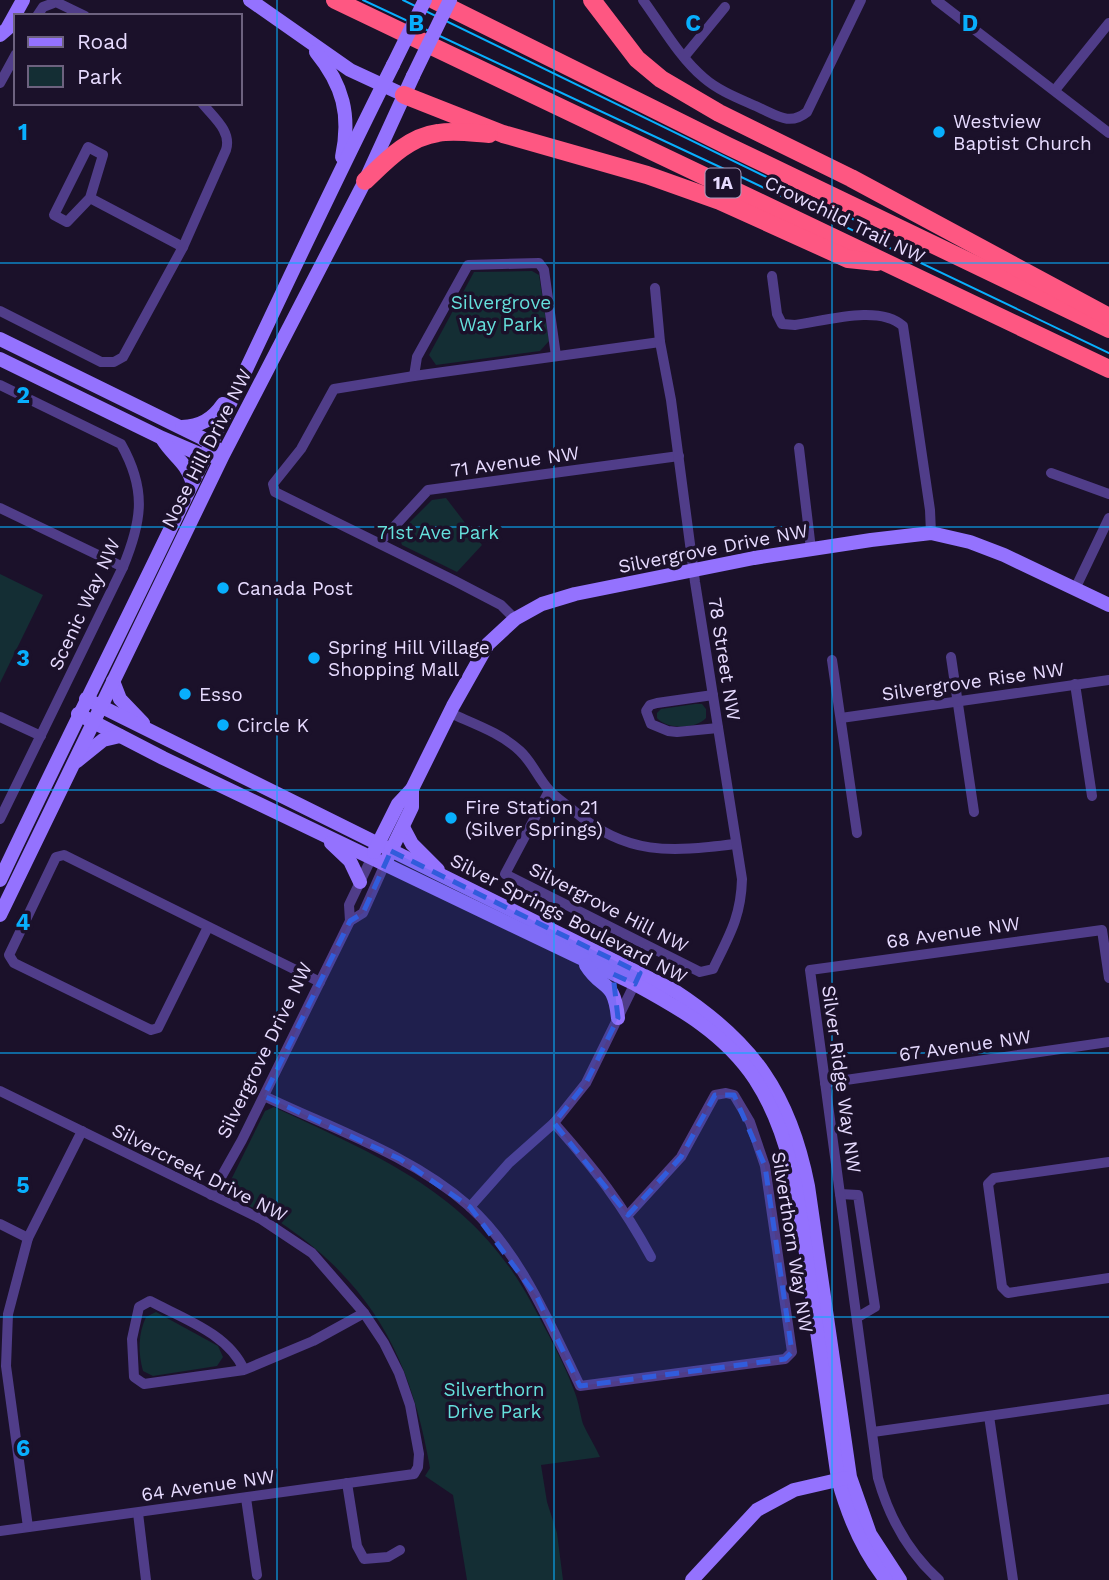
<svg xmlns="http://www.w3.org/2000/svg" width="1109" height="1580" viewBox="0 0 1109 1580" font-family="'Work Sans',sans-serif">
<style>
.green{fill:#142e34}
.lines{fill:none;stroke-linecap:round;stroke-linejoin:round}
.street{stroke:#503d89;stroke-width:10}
.secondary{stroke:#9472fe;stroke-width:14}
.highway{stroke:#fe5782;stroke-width:18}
.tram{stroke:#08affd;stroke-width:2}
.secondary-bridge{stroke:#9472fe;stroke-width:14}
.marked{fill:#315cdc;fill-opacity:0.2;stroke:#315cdc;stroke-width:5;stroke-dasharray:14 9;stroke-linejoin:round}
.grid{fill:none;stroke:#08affd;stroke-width:2;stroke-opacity:0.55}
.poi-dot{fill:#08affd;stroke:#1b112a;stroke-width:2.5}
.labels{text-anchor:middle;stroke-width:7;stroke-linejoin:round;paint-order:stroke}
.shield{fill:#1b112a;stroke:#aa9ebf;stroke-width:2}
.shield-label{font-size:18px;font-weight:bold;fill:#e7dbff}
.poi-label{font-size:19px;fill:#e7dbff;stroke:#1b112a;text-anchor:start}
.street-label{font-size:19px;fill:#e7dbff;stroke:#1b112a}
.park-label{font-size:19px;fill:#65e0dc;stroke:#1b112a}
.grid-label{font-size:23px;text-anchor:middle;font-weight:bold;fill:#08affd;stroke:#1b112a;stroke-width:7;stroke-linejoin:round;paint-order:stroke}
</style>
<rect width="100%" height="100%" fill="#1b112a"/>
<g class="green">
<polygon points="532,271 539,275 549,341 540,351 436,365 429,355 474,272"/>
<polygon points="446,498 482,545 457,572 402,545 399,536 401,531 432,500"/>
<polygon points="0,574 43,595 0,683"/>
<path d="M695 704H702L706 709V718C696 729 667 730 657 718V713L661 709Z"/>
<path d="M274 1107C380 1157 472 1193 531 1302 545 1328 566 1366 575 1393 579 1403 580 1414 583 1424 588 1435 595 1446 600 1457L541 1465 547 1502 557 1533 563 1580H467L453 1495 425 1476 430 1468C412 1364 376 1289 287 1227 270 1215 249 1206 230 1197L228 1186 265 1111Z"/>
<path d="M156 1312 218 1346 223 1357 217 1366 153 1376 143 1371C138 1353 138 1334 146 1317Z"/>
</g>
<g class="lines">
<g class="street">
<path d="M643 0C662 26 679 57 704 78 720 92 743 100 762 109 779 117 791 125 807 112L861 0"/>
<polyline points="936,0 1109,133"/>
<polyline points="37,16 43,7 56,2 85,16"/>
<polyline points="684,57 725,7"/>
<polyline points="0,83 16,54"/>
<polyline points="1055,90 1109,23"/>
<polyline points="90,198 103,155 88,147 54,215 67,222 90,198 183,247"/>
<path d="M772 276 777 314 782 324 795 325C825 321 879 304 903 326L930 510 931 533"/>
<path d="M0 311 101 362H114L123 357 183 247 226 150C232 131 213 117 202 103"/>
<polyline points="414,376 417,357 468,265 539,263 544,270 556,356"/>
<path d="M0 385 121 444C147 490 142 521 123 567L0 819"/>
<polyline points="799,448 811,549"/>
<polyline points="1051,473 1109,494"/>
<polyline points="0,508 123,567"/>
<polyline points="379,543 428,490 679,456"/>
<polyline points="1075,589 1109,518"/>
<polyline points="515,619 501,605 455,581 275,492 273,484 301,449 334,389 414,376 660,342"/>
<polyline points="951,657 974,812"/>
<polyline points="832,660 857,833"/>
<polyline points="1075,684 1092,796"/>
<polyline points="713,695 657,703 650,705 646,711 651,724 668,731 677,732 718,728"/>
<path d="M450 713C474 724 501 733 520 751 532 762 538 778 549 790 556 798 566 804 574 811 627 856 670 852 735 844"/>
<polyline points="0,717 41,736"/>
<polyline points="841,718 1109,680"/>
<path d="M549 791 505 874 700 972 713 969C729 936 741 917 742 879L695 582 671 400 660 342 655 288"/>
<polyline points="350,921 363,913 385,864"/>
<polyline points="208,927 158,1028 151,1030 14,963 9,955 56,857 64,855 320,982"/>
<polyline points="825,1083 1109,1042"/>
<polyline points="0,1091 261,1219 312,1253 364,1313 384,1343 399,1373 410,1405 419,1454 418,1467 414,1474 0,1531"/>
<path d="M264 1096C333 1129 411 1155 469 1206 520 1252 551 1326 580 1386L785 1359 792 1352 765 1166 750 1122 734 1095 726 1093 715 1095 681 1157 628 1215"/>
<path d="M554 1123C594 1168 623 1205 651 1257"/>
<polyline points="1109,1162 994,1178 988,1184 1002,1287 1008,1293 1109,1278"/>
<polyline points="840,1194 858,1195 875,1307 858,1317"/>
<polyline points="211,1195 242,1140 350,921 349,905 372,857"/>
<polyline points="470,1207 509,1163 554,1123 586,1083 637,979"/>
<polyline points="0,1224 28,1238"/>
<path d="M244 1370 144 1384 134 1377 132 1339 139 1307 150 1301C182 1318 229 1334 244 1370L313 1341 364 1313"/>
<polyline points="989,1416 1013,1580"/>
<polyline points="873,1432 1109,1399"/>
<polyline points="347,1483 357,1546 364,1559 388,1557 400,1550"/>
<polyline points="246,1498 257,1575"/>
<polyline points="138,1513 146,1580"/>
<polyline points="28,1527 6,1366 8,1314 28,1238 82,1131"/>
<path d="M939 1580C909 1553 889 1517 878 1478L810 970 1102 930 1109 978"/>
</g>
<g class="secondary">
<polyline points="250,0 350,70 404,95"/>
<polyline points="0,35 7,29 23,0"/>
<path d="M316 52C343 85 351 115 342 157"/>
<polyline points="0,339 202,438 217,449"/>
<polyline points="0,359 162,438 204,456 211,456"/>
<path d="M182 427C200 426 212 420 223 404"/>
<path d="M163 440C172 455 187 463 192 481"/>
<polyline points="113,681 120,699 143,723"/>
<path d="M86 699 675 991C753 1042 790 1094 808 1186L850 1477 870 1534 900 1580"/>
<path d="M78 714 163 758 635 984C681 1009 725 1034 755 1079 796 1142 800 1217 811 1289 820 1352 829 1416 838 1479 848 1516 862 1550 886 1580"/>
<polyline points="77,761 103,740 120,736"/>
<polyline points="403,827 412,844 438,870"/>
<polyline points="331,843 350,861 360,882"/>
<polyline points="374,852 398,804 412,789 453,706 488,644 515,619 542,604 575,594 754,558 871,540 931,533 970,542 1004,555 1109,605"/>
<polyline points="387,859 412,807 412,789"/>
<path d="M0 880C69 733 143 589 212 442 271 316 330 190 393 65"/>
<polyline points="0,915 223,455 365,181 413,76"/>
<path d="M586 965C602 991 614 978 618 1018"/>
<polyline points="692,1580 757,1510 794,1490 846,1478"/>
</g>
<g class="highway">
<polyline points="335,0 1109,369"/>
<polyline points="434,0 728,146 1109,329"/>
<polyline points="592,0 637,59 661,79 719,113 851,178 1109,317"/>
<polyline points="404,95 503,134 647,175 720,201 848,259 877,262"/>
<path d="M365 181C386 161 408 137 438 133 454 130 473 133 489 134"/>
</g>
<g class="tram">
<polyline points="363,0 737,175 1109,353"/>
<polyline points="403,0 863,224"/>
</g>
<g class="secondary-bridge">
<polyline points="393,65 425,0"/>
<polyline points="413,76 450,0"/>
</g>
</g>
<path class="marked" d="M391 851 640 973 635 984 613 974 618 1018 586 1083 554 1123 628 1215 681 1157 715 1095H734L765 1166 792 1352 785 1359 580 1386 537 1297 470 1207 400 1159 264 1096 350 921 363 913Z"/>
<path class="grid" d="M277 0V1580M554 0V1580M832 0V1580M0 263H1109M0 527H1109M0 790H1109M0 1053H1109M0 1317H1109"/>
<g class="poi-dot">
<circle cx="939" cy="132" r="7"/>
<circle cx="223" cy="588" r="7"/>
<circle cx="314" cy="658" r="7"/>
<circle cx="185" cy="694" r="7"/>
<circle cx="223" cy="725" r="7"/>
<circle cx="451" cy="818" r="7"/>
</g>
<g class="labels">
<rect class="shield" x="705.5" y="168.5" width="35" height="29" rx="5"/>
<g class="shield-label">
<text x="723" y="189">1A</text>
</g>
<g class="poi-label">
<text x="953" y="128">Westview<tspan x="953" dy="22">Baptist Church</tspan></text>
<text x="237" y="595">Canada Post</text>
<text x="328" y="654">Spring Hill Village<tspan x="328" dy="22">Shopping Mall</tspan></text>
<text x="199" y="701">Esso</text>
<text x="237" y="732">Circle K</text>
<text x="465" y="814">Fire Station 21<tspan x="465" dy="22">(Silver Springs)</tspan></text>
</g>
<g class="street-label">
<text transform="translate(845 219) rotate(26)" y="7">Crowchild Trail NW</text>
<text transform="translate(206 448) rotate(-63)" y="7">Nose Hill Drive NW</text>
<text transform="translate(515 461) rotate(-8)" y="7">71 Avenue NW</text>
<text transform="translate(713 548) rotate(-11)" y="7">Silvergrove Drive NW</text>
<text transform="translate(84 604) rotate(-65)" y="7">Scenic Way NW</text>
<text transform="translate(725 659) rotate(81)" y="7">78 Street NW</text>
<text transform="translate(973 681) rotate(-8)" y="7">Silvergrove Rise NW</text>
<text transform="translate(609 907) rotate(27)" y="7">Silvergrove Hill NW</text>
<text transform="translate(569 918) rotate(27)" y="7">Silver Springs Boulevard NW</text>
<text transform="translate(953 932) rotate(-8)" y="7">68 Avenue NW</text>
<text transform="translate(965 1045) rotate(-8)" y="7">67 Avenue NW</text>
<text transform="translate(264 1050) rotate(-64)" y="7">Silvergrove Drive NW</text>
<text transform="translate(842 1079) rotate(82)" y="7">Silver Ridge Way NW</text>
<text transform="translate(200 1172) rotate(27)" y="7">Silvercreek Drive NW</text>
<text transform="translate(793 1242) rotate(81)" y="7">Silverthorn Way NW</text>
<text transform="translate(208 1485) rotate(-8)" y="7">64 Avenue NW</text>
</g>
<g class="park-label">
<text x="501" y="309">Silvergrove<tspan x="501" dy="22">Way Park</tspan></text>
<text x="438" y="539">71st Ave Park</text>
<text x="494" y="1396">Silverthorn<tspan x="494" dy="22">Drive Park</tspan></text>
</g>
</g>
<g class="grid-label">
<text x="416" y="31">B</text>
<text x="693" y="31">C</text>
<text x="970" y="31">D</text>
<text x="23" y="140">1</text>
<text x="23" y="403">2</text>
<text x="23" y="666">3</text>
<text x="23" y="930">4</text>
<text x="23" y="1193">5</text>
<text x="23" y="1456">6</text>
</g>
<rect x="14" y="14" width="228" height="91" fill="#1b112a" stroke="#6d627f" stroke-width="2"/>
<rect x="28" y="37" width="35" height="10" fill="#9472fe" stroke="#6d627f" stroke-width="2"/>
<text x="77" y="49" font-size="21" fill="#e7dbff">Road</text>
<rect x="28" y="66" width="35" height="21" fill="#142e34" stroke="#6d627f" stroke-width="2"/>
<text x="77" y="84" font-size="21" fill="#e7dbff">Park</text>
</svg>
